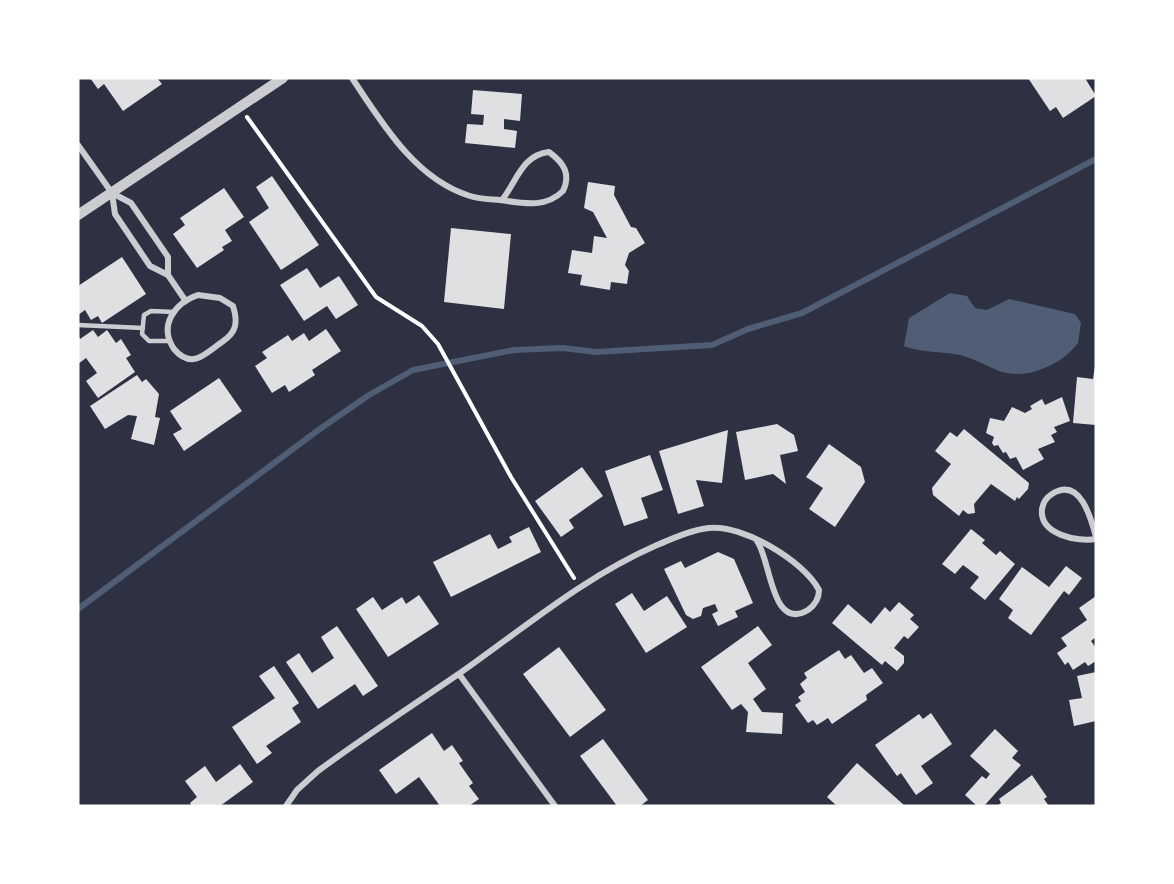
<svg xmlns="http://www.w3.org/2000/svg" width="1174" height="884" viewBox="0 0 1174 884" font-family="Poppins,sans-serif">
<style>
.water{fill:#4f5d75}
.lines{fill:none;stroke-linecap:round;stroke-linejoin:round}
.stream{stroke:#4f5d75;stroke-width:6}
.building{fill:#e0e0e3}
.path{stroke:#fff;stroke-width:4}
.service{stroke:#caccd0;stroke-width:4.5}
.minor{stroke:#caccd0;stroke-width:6}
.tertiary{stroke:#caccd0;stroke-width:10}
</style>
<rect width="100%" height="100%" fill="#2d3142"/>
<path class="water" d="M950 293 967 296 975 308 987 310 1009 299 1075 314 1081 323 1078 343C1062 365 1025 381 999 371 985 365 974 359 960 355 941 351 921 353 904 346L909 318Z"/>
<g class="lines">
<polyline class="stream" points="78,609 317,431 369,395 413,370 514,350 563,348 596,352 712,345 748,329 802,313 1096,159"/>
</g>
<g class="building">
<polygon points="90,78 157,78 162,84 123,111 104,84 98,89"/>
<polygon points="1028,78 1085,78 1096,96 1063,118 1056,107 1050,111"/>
<polygon points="473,90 522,94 520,121 504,119 504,129 517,131 515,148 465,143 467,124 483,125 484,115 471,114"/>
<polygon points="272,176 319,245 281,270 249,222 269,208 256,187"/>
<polygon points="588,182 615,186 614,195 631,227 636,228 645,243 629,253 625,265 629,271 627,284 611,282 610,290 580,285 582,275 568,273 572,250 592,253 594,236 607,238 593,212 584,208"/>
<polygon points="224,188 244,217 225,230 232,241 222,247 224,250 197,268 173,234 185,225 180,218"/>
<polygon points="451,228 511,234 504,309 444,302"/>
<polygon points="122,257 146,294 102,323 98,316 91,320 85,310 78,315 78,286"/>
<polygon points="307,268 320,288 339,276 358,305 336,319 327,306 304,321 280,285"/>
<polygon points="326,329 341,351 312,370 315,375 289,392 285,385 272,393 255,366 267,358 262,352 288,335 292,341 304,333 309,341"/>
<polygon points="93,330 98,337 107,330 116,343 121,339 131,355 126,358 135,372 98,398 86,381 97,373 86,358 78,364 78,335 80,339"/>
<polygon points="1095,366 1096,425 1073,423 1077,377 1093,379"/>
<polygon points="137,375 142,382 146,379 159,394 155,417 160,418 154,445 131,439 137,416 128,415 105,429 90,406"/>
<polygon points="219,378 242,411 184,451 173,434 182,429 170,411"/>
<polygon points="1062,397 1070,421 1054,427 1057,432 1051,435 1055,442 1038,449 1044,459 1023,470 1016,457 1010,459 1006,452 1003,453 998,445 994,446 992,443 994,437 986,433 990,418 1004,421 1012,407 1025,413 1032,409 1030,406 1042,399 1045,405"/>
<polygon points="777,424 794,435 798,451 780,455 786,484 773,474 745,480 736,432"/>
<polygon points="964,429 1029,483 1028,489 1019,499 1017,497 1015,501 991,484 974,504 975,513 968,514 963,510 959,516 933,495 932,488 951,464 935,451 950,432 957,437"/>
<polygon points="728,430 722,483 696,480 704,506 678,514 659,451"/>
<polygon points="829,444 861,467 865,482 835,527 809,509 823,488 806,477"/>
<polygon points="650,455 663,490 641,498 648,518 624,526 605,471"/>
<polygon points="582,467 603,496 569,520 574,528 561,537 535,501"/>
<polygon points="529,527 541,552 451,597 433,562 490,534 498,549 512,542 509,537"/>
<polygon points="971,529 985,540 982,543 996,555 1000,551 1015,564 985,600 970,588 979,577 963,565 955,574 942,564"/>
<polygon points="718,552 734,559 753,603 735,611 738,617 718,626 712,614 718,611 715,604 703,608 701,616 693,619 686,615 664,569 681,561 685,568"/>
<polygon points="1066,566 1082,578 1069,595 1064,591 1031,635 1008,618 1013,610 999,599 1022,567 1049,587"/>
<polygon points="632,593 644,611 667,596 687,627 646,653 615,604"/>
<polygon points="419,595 439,624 388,657 356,609 373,597 382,610 402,597 406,604"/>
<polygon points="1096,596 1096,637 1091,641 1096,648 1096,661 1088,666 1085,662 1073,670 1068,662 1065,665 1057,653 1067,646 1061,638 1087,620 1079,608"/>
<polygon points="899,602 914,615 910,619 919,627 908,639 904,636 894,648 904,656 904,663 897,671 885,661 882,665 832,623 848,604 871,624 885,607 890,612"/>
<polygon points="337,626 378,686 363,696 355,684 318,709 286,662 299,653 312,673 334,658 321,637"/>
<polygon points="758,626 772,645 748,663 766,689 753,699 762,712 783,713 782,734 746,732 748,712 741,704 732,710 701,667"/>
<polygon points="559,647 606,710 570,737 523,674"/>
<polygon points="839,650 845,659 851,655 864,673 872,668 883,683 866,695 867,700 832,724 828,718 817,725 813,720 808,723 795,705 801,701 798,697 805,692 800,684 807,678 804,673"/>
<polygon points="274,666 299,703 292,708 301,722 266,746 272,753 257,764 232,727 275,698 259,676"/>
<polygon points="1096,672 1096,721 1074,726 1069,700 1082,698 1077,676"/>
<polygon points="931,713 952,744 921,766 933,783 916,795 901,773 897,776 875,745 919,714 923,719"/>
<polygon points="995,729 1018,751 1012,758 1021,765 984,806 977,806 965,795 982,776 986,779 990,774 970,756"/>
<polygon points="432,733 444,751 452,745 463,761 459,763 473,783 469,786 479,799 469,806 440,806 419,777 396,794 379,770"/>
<polygon points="603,739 648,800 640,806 617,806 580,756"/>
<polygon points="857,763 905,806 837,806 827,797"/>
<polygon points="240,764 253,782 220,806 192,806 190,803 197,797 185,781 205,766 216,782"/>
<polygon points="1032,775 1047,797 1044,799 1049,806 997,806 1001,803 999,799"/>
</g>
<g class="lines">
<polyline class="path" points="247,117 376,297 422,326 438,344 511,477 574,578"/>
<g class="service">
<polyline points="78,325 143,328"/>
<polyline points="169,341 149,341 142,334 144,315 151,311 174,312"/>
</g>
<g class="minor">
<path d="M352 78C382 123 415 179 470 196 482 200 495 199 507 201 527 204 547 207 563 191 571 174 564 163 549 152 522 155 517 181 502 200"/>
<polyline points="78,145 112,193 115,214 150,266 168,275 185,300"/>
<polyline points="112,193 131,203 168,257 168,275"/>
<path d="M198 295 220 298 233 306C238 322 237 332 222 342 214 347 203 358 194 359 186 360 179 355 174 349 158 325 175 303 198 295Z"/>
<path d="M1096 537C1091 518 1080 476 1052 494 1047 497 1043 503 1042 509 1039 535 1078 542 1096 539"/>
<polyline points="459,674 555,806"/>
<path d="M286 806 297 790 318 771C364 737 412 706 460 673 524 628 584 577 657 545 674 538 691 530 709 528 742 524 804 561 819 590 819 599 815 605 808 610 771 632 771 560 757 541"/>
</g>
<polyline class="tertiary" points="78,215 283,78"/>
</g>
<rect width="1174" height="884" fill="none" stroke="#ffffff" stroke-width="159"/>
</svg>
